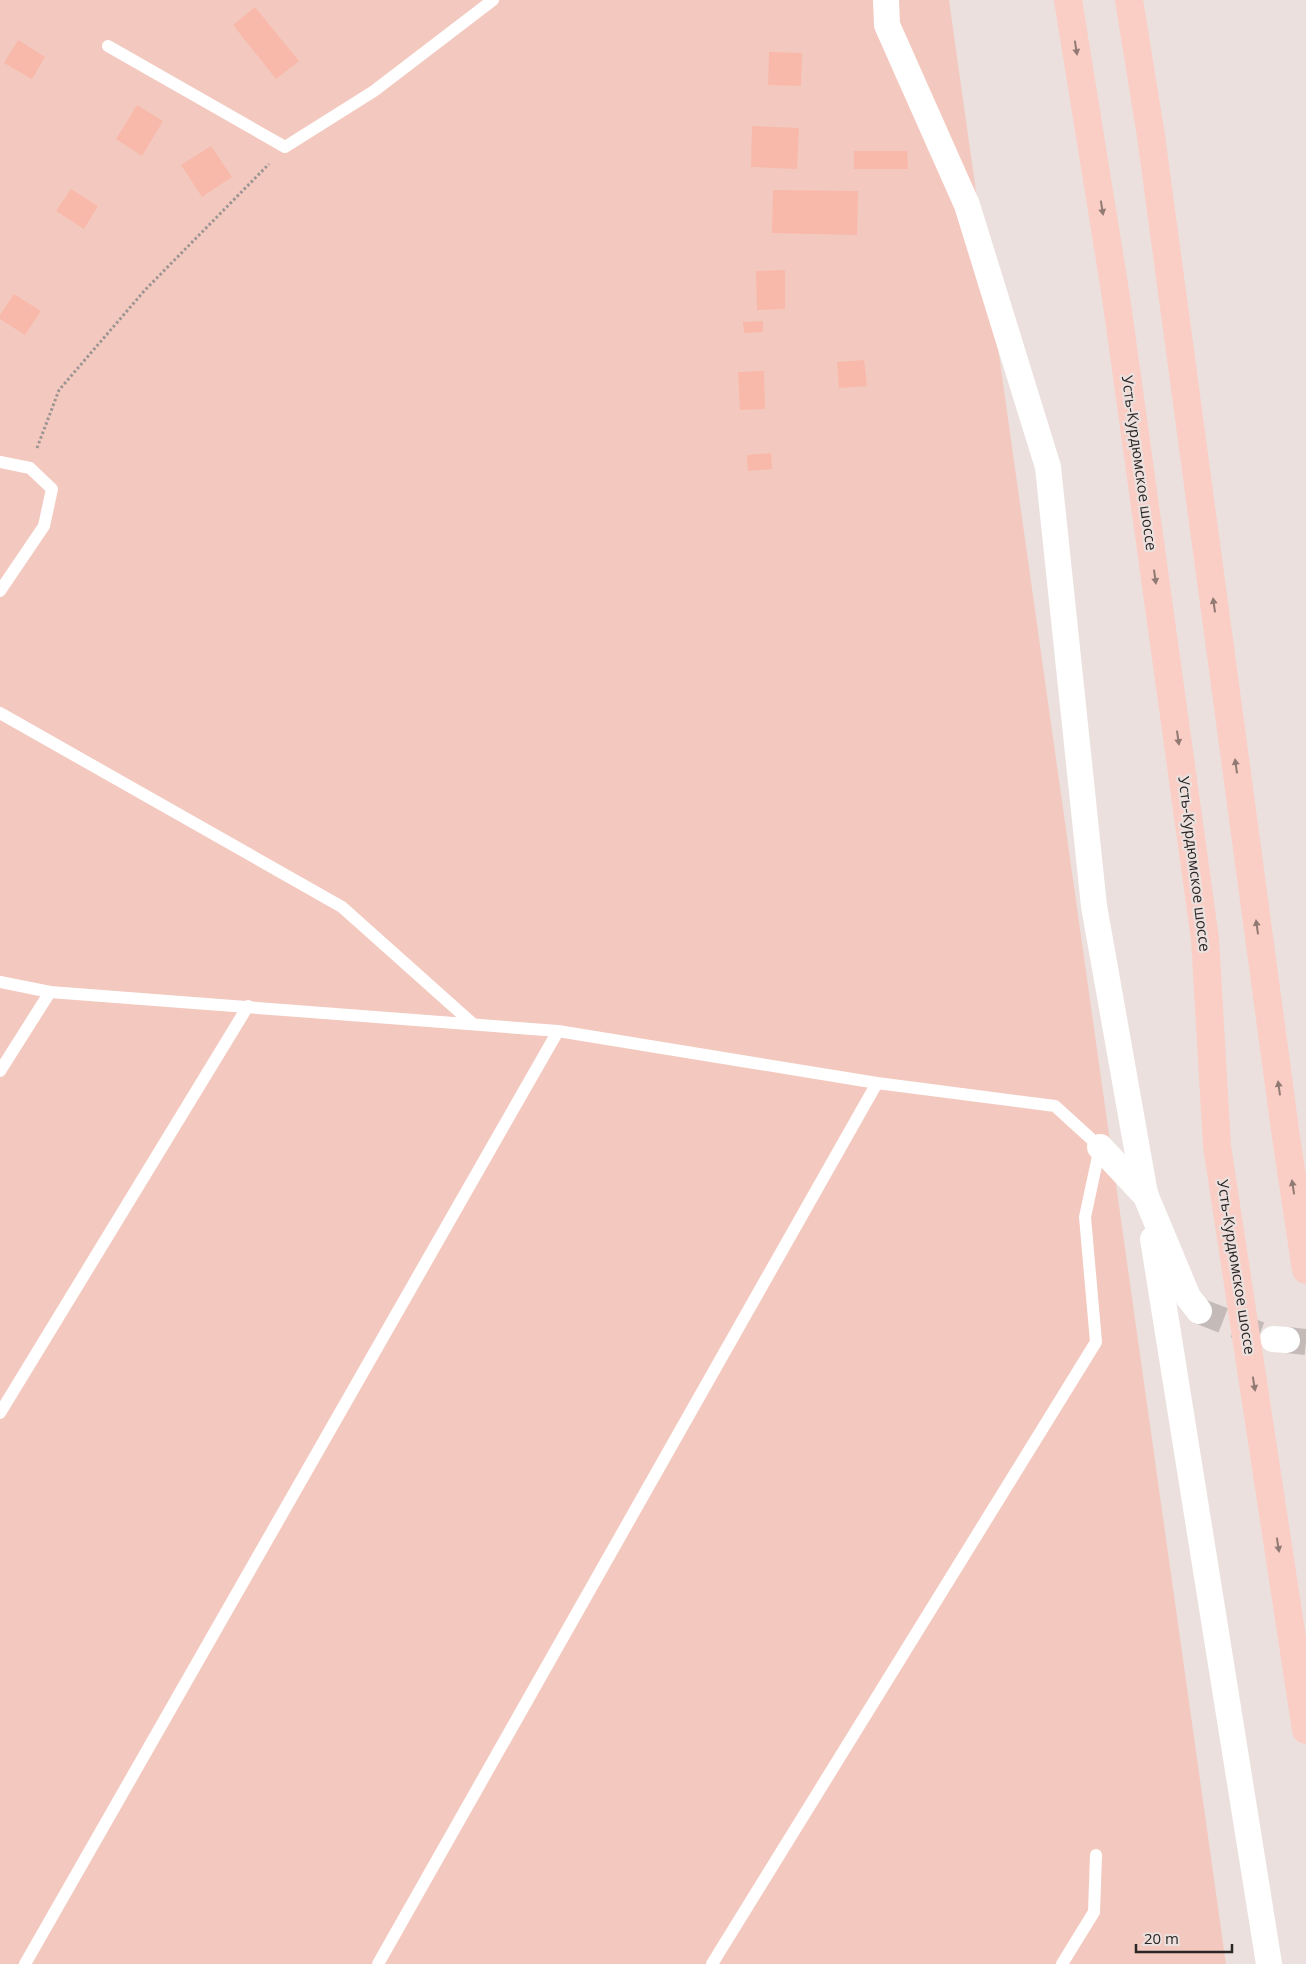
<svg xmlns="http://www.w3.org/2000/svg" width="1306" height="1964" viewBox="0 0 1306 1964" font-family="'Open Sans',sans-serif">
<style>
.green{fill:#f3c9bf}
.building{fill:#f8b9aa}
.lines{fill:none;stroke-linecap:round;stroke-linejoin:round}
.minor-tunnel{stroke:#c4bbb9;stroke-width:26;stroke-dasharray:26 13;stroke-linecap:butt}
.path{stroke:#9c9492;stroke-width:3;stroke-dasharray:2.5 2.5;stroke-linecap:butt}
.service{stroke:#fff;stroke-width:12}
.minor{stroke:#fff;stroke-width:26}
.primary{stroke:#facec4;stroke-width:28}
.oneway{fill:#927a74}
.labels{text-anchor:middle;stroke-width:4.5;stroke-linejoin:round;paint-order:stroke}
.street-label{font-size:15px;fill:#292625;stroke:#ebe0de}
</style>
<rect width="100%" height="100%" fill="#ebe0de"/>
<polygon class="green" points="0,0 949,0 1226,1964 0,1964"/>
<g class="building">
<polygon points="255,7 299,61 276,79 233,25"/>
<polygon points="18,40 45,57 32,79 4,63"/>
<polygon points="769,52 802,53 801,86 768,85"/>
<polygon points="137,105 163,121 142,156 116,139"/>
<polygon points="752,126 799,128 797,169 751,167"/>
<polygon points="211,146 232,177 202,197 181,165"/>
<polygon points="854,151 907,151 908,169 854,169"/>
<polygon points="71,189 98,206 84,229 56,211"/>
<polygon points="773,190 858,191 857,235 772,233"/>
<polygon points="785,270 785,309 757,310 756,271"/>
<polygon points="14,294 41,311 25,335 0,319 0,315"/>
<polygon points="763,321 763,332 744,333 743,322"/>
<polygon points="864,360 867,386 839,388 837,362"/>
<polygon points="764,371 765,409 740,410 738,372"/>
<polygon points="771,453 772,469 748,471 747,455"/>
</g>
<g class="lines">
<g class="minor-tunnel">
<polyline points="1199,1311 1263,1336"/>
<polyline points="1287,1340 1306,1342"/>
</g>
<polyline class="path" points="37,448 59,390 145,290 269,164"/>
<g class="service">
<polyline points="108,46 285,147 374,91 493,0"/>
<polyline points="0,462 30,468 52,489 44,526 0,591"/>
<polyline points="0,713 342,907 473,1024"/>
<polyline points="0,982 50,992 558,1031 877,1083 1055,1106 1100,1147 1085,1217 1096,1342 712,1964"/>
<polyline points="0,1071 50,992"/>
<polyline points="0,1413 248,1006"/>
<polyline points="25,1964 558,1031"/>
<polyline points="378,1964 877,1083"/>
<polyline points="1062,1964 1094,1912 1096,1855"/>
</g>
<g class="minor">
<polyline points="886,0 887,25 967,205 1048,467 1094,906 1145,1194 1188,1297 1199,1311"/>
<polyline points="1100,1147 1146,1196"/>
<polyline points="1153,1239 1269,1964"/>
<polyline points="1273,1339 1287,1340"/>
</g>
<g class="primary">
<polyline points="1068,0 1116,297 1205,939 1217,1146 1306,1730"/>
<polyline points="1129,0 1151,136 1286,1137 1306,1270"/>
</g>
</g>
<defs><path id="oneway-solid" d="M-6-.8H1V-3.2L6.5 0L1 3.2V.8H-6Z" transform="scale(1.25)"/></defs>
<g class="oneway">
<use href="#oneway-solid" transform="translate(1076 48) rotate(81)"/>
<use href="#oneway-solid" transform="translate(1102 208) rotate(81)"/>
<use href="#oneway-solid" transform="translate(1155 577) rotate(82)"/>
<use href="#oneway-solid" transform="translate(1214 605) rotate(-98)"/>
<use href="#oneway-solid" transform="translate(1178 738) rotate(82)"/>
<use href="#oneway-solid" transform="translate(1236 766) rotate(-98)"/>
<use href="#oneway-solid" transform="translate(1257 927) rotate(-98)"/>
<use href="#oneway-solid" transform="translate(1279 1088) rotate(-98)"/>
<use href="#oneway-solid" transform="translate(1293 1187) rotate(-99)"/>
<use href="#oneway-solid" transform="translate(1254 1384) rotate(81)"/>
<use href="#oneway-solid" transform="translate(1278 1545) rotate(81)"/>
</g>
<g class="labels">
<g class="street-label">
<text transform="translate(1139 463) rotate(82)" y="5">Усть-Курдюмское шоссе</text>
<text transform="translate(1194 864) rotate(83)" y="5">Усть-Курдюмское шоссе</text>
<text transform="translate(1236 1267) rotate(81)" y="5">Усть-Курдюмское шоссе</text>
</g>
</g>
<path d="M1136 1944v8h96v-8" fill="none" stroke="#292625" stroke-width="2.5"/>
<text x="1144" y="1944" font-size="15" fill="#292625" stroke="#ebe0de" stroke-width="4" paint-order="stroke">20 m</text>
</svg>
